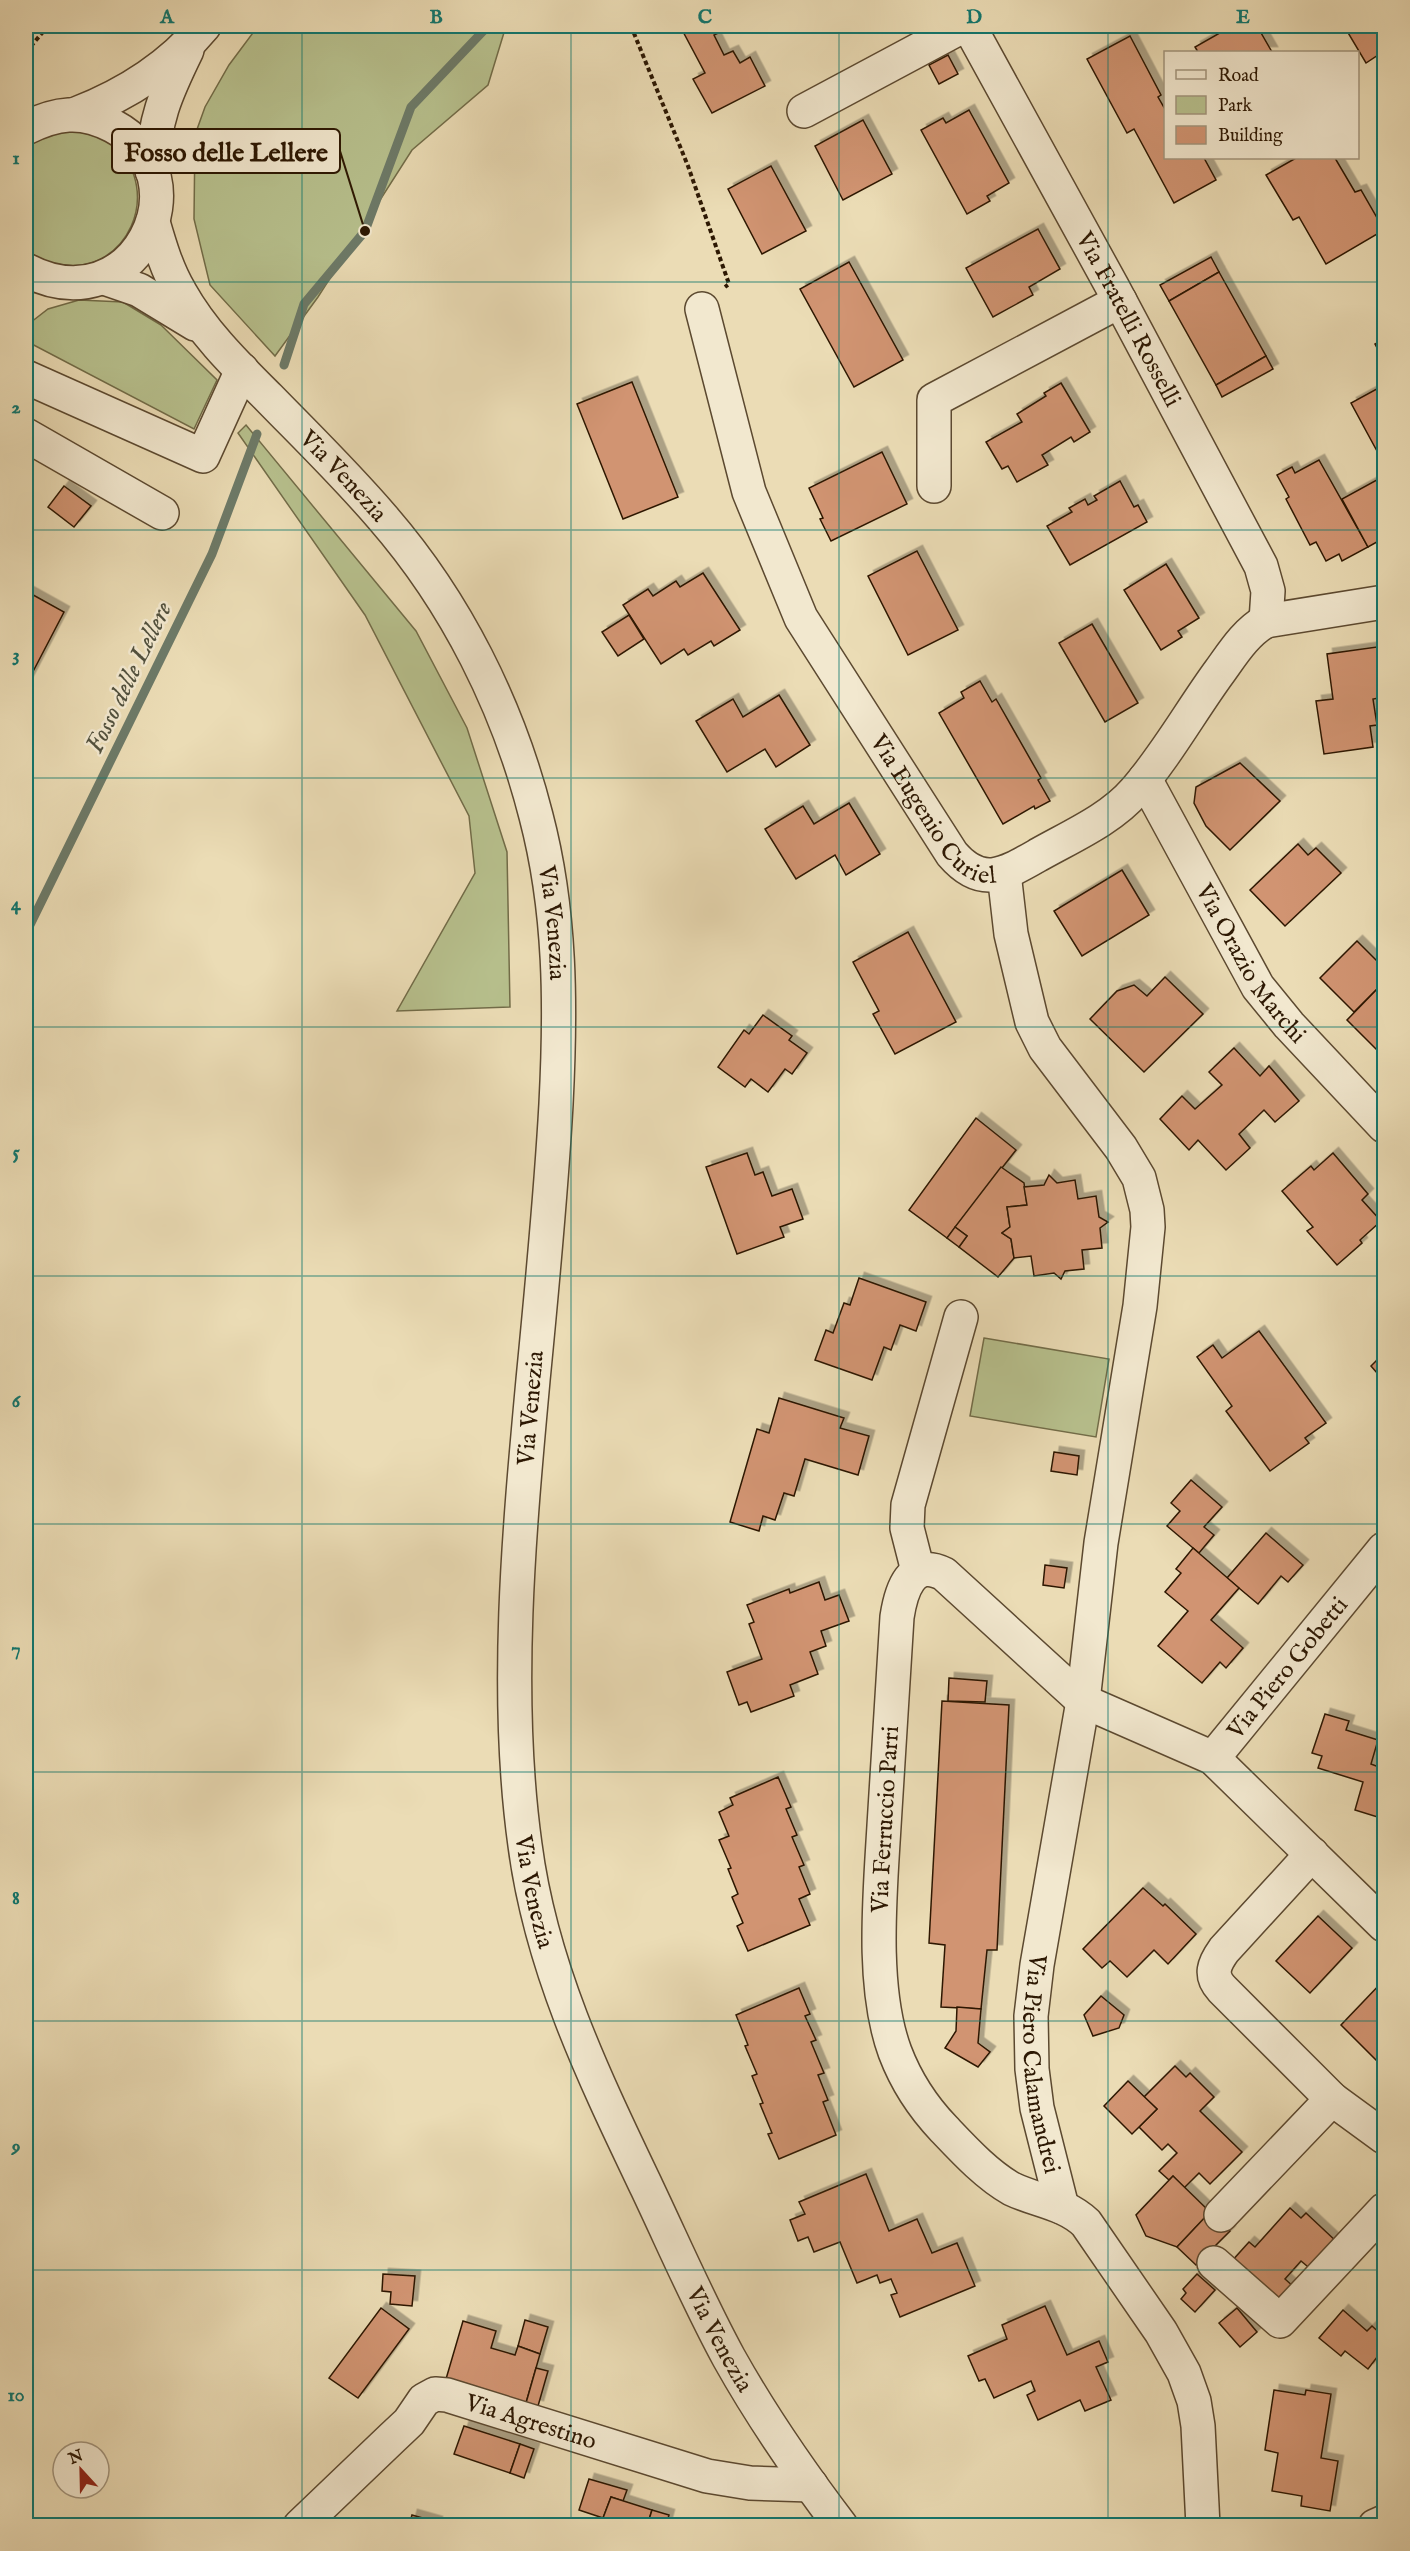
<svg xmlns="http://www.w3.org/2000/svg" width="1410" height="2551" viewBox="0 0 1410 2551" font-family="'IM FELL English',serif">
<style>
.green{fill:#b7c08d;stroke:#726c48;stroke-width:1.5}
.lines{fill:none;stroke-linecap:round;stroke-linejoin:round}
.stream{stroke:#6d7a68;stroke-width:9}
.building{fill:#d19472;stroke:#2d1803;stroke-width:1.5;filter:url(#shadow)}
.minor-casing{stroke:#5c4930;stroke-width:36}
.path{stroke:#2d1803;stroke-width:4;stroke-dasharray:4.5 3;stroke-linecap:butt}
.minor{stroke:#f2e8cf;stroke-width:33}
.grid{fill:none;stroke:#0f766e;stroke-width:1.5;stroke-opacity:0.55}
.labels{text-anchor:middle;stroke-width:5;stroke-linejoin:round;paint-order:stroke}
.street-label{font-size:24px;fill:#2d1803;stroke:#f2e8cf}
.water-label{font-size:26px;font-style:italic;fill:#52513e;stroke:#f2e8cf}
.leader{fill:none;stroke:#2d1803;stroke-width:2}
.callout-dot{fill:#2d1803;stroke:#f2e8cf;stroke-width:2}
.callout{fill:#f2e8cf;stroke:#2d1803;stroke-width:2}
.callout-label{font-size:26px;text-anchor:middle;font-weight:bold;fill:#2d1803}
.neatline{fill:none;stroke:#0f766e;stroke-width:2}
.grid-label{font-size:20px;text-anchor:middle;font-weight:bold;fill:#0f766e}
</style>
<defs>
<filter id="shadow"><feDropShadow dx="5.5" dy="-5.5" stdDeviation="0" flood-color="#0004"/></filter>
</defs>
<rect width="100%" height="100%" fill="#ebdcb5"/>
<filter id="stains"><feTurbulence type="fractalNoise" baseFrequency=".00333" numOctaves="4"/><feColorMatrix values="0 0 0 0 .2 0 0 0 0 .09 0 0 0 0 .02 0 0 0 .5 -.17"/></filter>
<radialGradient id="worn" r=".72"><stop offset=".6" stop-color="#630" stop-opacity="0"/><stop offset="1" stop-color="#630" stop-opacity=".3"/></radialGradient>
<g class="green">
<polygon points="258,26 506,26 488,85 412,150 318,297 275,356 210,285 194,219 195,135 205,107 229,65"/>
<path d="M74 131C89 134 104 137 116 148 163 192 127 274 63 265 49 263 35 258 26 249V149C40 136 55 133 74 131Z"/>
<polygon points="79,300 123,302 161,325 217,380 194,429 26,341 26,326 48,309"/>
<polygon points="246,425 416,631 467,728 507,852 510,1007 397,1011 475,873 469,816 365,615 238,433"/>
<polygon points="984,1338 1109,1359 1096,1437 970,1416"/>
</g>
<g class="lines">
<g class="stream">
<polyline points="284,365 304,304 365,231 411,107 488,26"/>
<polyline points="26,933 212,554 257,434"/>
</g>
</g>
<g class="building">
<polygon points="680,26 733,26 714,35 724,55 733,51 740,63 750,57 765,86 712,113 693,79 705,73"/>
<polygon points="1026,26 1044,26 1031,33"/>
<polygon points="1232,26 1257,26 1272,52 1198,52 1195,47"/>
<polygon points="1344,26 1384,26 1384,51 1366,63"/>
<polygon points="1130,36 1161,95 1158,97 1166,111 1166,158 1204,158 1216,180 1174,203 1134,129 1127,133 1087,59"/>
<polygon points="948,55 958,74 939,84 929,65"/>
<polygon points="969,110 1009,183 987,196 990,201 967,214 921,130 943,118 946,123"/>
<polygon points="863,120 892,174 843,200 815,146"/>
<polygon points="1296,158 1335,158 1355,192 1361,190 1384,230 1326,264 1299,217 1293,220 1266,175"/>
<polygon points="771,166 806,231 762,254 728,189"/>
<polygon points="1038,229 1060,269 1029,287 1033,295 993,317 966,268"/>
<polygon points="1211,257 1219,272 1169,301 1160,285"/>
<polygon points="849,262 903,360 854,387 800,289"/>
<polygon points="1219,272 1266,356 1216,385 1169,301"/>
<polygon points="1384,339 1384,361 1375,344"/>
<polygon points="1266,356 1273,369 1222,397 1216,385"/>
<polygon points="632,382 678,497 623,519 577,404"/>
<polygon points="1061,383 1090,432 1074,442 1071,437 1042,455 1048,465 1017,482 1008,466 1002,469 986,442 1022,422 1017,414 1046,396 1044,393"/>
<polygon points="1384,385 1384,464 1351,403"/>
<polygon points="882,452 907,504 831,541 820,519 823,518 809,488"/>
<polygon points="1319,460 1368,547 1342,561 1339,554 1326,561 1316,542 1310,545 1286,499 1289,497 1277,475 1292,467 1295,473"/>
<polygon points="1384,476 1384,538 1368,547 1342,499"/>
<polygon points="1120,481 1134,507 1138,505 1147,522 1070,565 1047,526 1072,512 1069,508 1085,499 1088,505 1097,500 1094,496"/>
<polygon points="64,486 91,506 74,527 48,507"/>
<polygon points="917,551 958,630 908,655 868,576"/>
<polygon points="1166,564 1199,618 1178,631 1182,637 1161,650 1124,590"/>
<polygon points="703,573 740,630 714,646 711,641 688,655 684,649 661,664 623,605 648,589 653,596 676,581 680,587"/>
<polygon points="26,591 64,612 26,685"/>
<polygon points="629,615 644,639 618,656 602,632"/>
<polygon points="1092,624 1138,703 1105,722 1059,643"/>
<polygon points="1384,646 1384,697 1373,699 1377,725 1370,726 1373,747 1324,754 1316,701 1333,699 1327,654"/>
<polygon points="980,681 992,702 996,699 1041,778 1038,780 1050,801 1035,809 1034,806 1003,824 939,713 964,698 961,692"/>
<polygon points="779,695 810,745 776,767 765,749 727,772 696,721 733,699 743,717"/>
<polygon points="1240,763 1280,801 1230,850 1206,826 1194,803 1196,787"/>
<polygon points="849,803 880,854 846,875 835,855 796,879 765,829 803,806 814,824"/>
<polygon points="1298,844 1308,855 1316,848 1341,873 1285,926 1250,890"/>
<polygon points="1122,870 1149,915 1082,956 1054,911"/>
<polygon points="908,932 956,1022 895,1054 873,1014 879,1011 853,962"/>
<polygon points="1357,941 1384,968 1384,986 1382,984 1354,1012 1320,978"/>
<polygon points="1165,977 1203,1014 1144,1072 1090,1019 1117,991 1134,985 1147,996"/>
<polygon points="1382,984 1384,986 1384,1051 1381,1054 1347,1020"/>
<polygon points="763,1015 792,1036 789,1040 807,1053 792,1074 785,1069 768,1092 751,1079 745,1087 718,1067 744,1030 749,1034"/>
<polygon points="1234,1048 1260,1076 1269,1066 1299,1101 1275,1122 1264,1110 1239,1134 1250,1148 1226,1170 1198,1140 1189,1150 1160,1119 1182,1096 1195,1109 1222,1085 1209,1072"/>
<polygon points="976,1118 1016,1150 947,1238 909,1210"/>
<polygon points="747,1153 755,1175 763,1172 772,1196 792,1189 803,1219 780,1227 784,1237 737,1254 706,1167"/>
<polygon points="1333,1153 1368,1194 1362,1200 1381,1221 1360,1240 1362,1243 1337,1265 1307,1231 1313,1227 1282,1191 1311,1166 1314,1170"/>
<polygon points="1001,1167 1024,1183 1027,1205 1007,1207 1010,1227 1002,1233 1011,1239 1014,1258 998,1277 959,1247 967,1236 955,1227"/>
<polygon points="1049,1175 1057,1183 1075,1180 1078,1199 1096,1196 1099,1217 1108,1222 1100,1228 1102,1248 1082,1250 1084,1269 1065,1271 1061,1279 1054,1273 1034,1276 1031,1256 1014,1258 1011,1239 1002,1233 1010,1227 1007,1207 1027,1205 1024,1187 1044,1185"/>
<polygon points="955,1227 967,1236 959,1247 947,1238"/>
<polygon points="859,1278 926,1302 916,1331 900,1325 891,1350 884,1347 872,1380 815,1360 826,1330 833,1333 844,1303 850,1305"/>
<polygon points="1259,1331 1326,1423 1305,1438 1309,1443 1270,1471 1226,1411 1232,1406 1197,1357 1213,1345 1222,1358"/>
<polygon points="1384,1353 1384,1381 1371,1366"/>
<polygon points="779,1398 844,1418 840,1428 869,1436 858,1475 805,1459 794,1496 784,1493 775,1520 763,1516 759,1531 730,1522 757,1429 769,1433"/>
<polygon points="1054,1452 1079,1456 1077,1475 1051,1471"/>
<polygon points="1191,1480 1222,1507 1204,1527 1214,1535 1199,1553 1167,1526 1180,1511 1171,1503"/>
<polygon points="1266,1533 1303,1565 1288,1582 1281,1576 1258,1604 1227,1578"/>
<polygon points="1193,1548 1239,1588 1211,1620 1243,1648 1226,1668 1220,1662 1202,1683 1158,1646 1188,1611 1165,1592 1181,1573 1176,1569"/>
<polygon points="1045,1565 1067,1568 1064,1588 1043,1585"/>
<polygon points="819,1582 825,1600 839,1595 849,1621 821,1631 826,1646 810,1652 818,1674 790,1685 794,1696 751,1712 747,1702 739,1705 727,1672 762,1659 749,1624 754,1622 747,1605 789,1589 790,1593"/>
<polygon points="949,1678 987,1681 985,1702 948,1701"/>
<polygon points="942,1701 1009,1705 997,1950 987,1950 981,2009 941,2007 945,1945 929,1943"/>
<polygon points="1325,1714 1349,1721 1346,1730 1378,1740 1371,1764 1384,1769 1384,1819 1355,1810 1363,1782 1318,1768 1322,1756 1312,1753"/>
<polygon points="778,1777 791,1807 786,1809 797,1835 792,1837 804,1865 799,1867 810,1894 799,1899 810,1925 748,1951 737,1926 743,1923 732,1897 738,1894 728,1869 731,1868 719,1840 729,1836 719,1812 733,1805 730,1798"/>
<polygon points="1143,1888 1163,1906 1165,1904 1196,1934 1168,1964 1154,1950 1127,1977 1110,1961 1102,1968 1083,1949"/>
<polygon points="1318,1916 1352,1948 1310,1993 1276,1961"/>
<polygon points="1384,1980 1384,2065 1383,2067 1341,2025"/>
<polygon points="799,1988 810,2014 805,2016 816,2040 811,2042 824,2073 818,2075 828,2100 823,2102 836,2135 779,2159 768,2134 772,2133 760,2104 763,2103 752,2076 757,2074 745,2046 748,2045 736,2015"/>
<polygon points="1101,1996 1124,2015 1119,2028 1093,2036 1084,2015"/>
<polygon points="957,2007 981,2009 978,2043 990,2052 978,2067 945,2048 956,2031"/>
<polygon points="1175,2066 1186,2077 1190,2073 1214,2097 1200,2111 1242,2152 1210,2184 1199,2173 1184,2188 1173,2176 1169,2180 1159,2171 1177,2153 1168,2144 1162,2150 1139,2127 1157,2109 1144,2097"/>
<polygon points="1128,2081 1157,2109 1132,2134 1104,2106"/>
<polygon points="866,2174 889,2231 917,2219 932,2253 957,2243 975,2286 900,2317 891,2295 897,2293 891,2279 880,2283 877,2275 857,2283 840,2242 814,2252 808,2237 798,2241 790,2220 805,2214 799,2202"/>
<polygon points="1173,2176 1210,2212 1177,2247 1146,2236 1136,2215"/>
<polygon points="1290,2208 1301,2218 1306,2213 1338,2243 1313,2271 1301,2261 1285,2279 1295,2288 1279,2305 1231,2262 1249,2242 1255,2247"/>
<polygon points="1210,2212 1230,2231 1196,2265 1177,2247"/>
<polygon points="383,2274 415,2276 412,2306 390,2304 391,2292 382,2291"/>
<polygon points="1197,2274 1215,2290 1195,2312 1181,2299 1186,2293 1183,2289"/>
<polygon points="1045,2306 1067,2355 1099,2341 1108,2362 1096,2367 1111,2400 1085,2411 1080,2400 1038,2420 1027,2395 1035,2391 1031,2381 994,2398 985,2379 979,2381 968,2356 1007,2339 1002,2325"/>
<polygon points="381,2308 409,2329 358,2398 329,2378"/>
<polygon points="1237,2308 1257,2332 1240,2347 1219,2323"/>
<polygon points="1343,2310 1367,2331 1372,2326 1384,2337 1384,2348 1368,2369 1345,2351 1341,2356 1319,2338"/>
<polygon points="525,2320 548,2327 540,2354 518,2346"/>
<polygon points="463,2321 496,2331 491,2348 515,2355 518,2346 540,2354 526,2403 446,2379"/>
<polygon points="536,2368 548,2371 538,2406 526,2403"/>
<polygon points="1274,2390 1305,2395 1306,2390 1331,2394 1321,2458 1338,2461 1330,2511 1301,2506 1302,2496 1272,2491 1278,2453 1265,2450"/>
<polygon points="464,2426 520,2444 510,2473 454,2454"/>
<polygon points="520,2444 534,2449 524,2478 510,2473"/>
<polygon points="589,2479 627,2490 623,2501 611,2497 603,2518 579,2510"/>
<polygon points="611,2497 652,2510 647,2526 600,2526"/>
<polygon points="652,2510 669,2515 666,2526 647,2526"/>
<polygon points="412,2515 437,2522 435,2526 409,2526"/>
</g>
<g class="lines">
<defs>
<g id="minor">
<path id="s1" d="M969 26 1113 288 1261 566 1268 591 1266 621"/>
<polyline points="804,111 963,26"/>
<path d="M76 114C125 95 170 67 204 26"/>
<path d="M26 128C56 113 81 109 113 126 207 176 135 327 26 270"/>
<path d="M152 171C154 120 165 95 187 50"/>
<path id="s2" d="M153 222C160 246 167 270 180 292 203 333 236 365 269 398 307 437 346 475 382 517 456 602 508 706 536 816 561 911 561 1007 556 1104 551 1196 542 1288 533 1380 519 1532 504 1694 525 1845 541 1968 594 2077 647 2188 674 2245 699 2303 729 2358 762 2417 800 2472 841 2526"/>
<polyline points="104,278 139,290 195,324"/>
<path id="s3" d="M702 309 749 492 801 618 952 854C982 889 1005 874 1040 854 1072 836 1111 819 1135 791 1166 756 1192 709 1220 671 1233 653 1246 632 1266 621L1384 602"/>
<polyline points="26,377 203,456 242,370"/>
<polyline points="26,435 162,513"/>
<polyline points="934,486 934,400 1120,301"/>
<path id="s4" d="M1145 779 1258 987 1289 1025 1384 1126"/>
<path id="s5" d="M1004 873 1011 934 1032 1022 1045 1048 1121 1148 1139 1178 1147 1210 1148 1227 1140 1306 1101 1543 1083 1701 1037 1965 1031 2016 1032 2069 1037 2108 1062 2207"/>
<polyline points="918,1571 907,1528 908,1505 961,1317"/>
<path id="s6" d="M1213 1758 1384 1549"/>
<path d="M1312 1854 1224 1950C1214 1964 1209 1975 1222 1989L1332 2099 1384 2137"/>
<polyline points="1221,2215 1332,2099"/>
<polyline points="1214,2263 1280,2321 1384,2210"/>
<path id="s7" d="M300 2526 392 2438 409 2422 424 2400 435 2394 447 2395 707 2476 750 2483 811 2485"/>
<path id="s8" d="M1203 2526 1198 2426 1194 2401 1184 2373 1161 2332 1086 2223C1065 2203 1037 2201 1012 2189 987 2175 964 2150 944 2129 923 2107 906 2081 895 2052 871 1987 880 1895 884 1826 888 1756 893 1687 897 1617 901 1591 911 1557 944 1574L1083 1701 1213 1758 1384 1925"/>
<polyline points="1375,2526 1384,2522"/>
</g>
</defs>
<use href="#minor" class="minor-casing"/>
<g class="path">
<polyline points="631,26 688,166 729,284 725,287"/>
<polyline points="26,52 48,26"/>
</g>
<use href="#minor" class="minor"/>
</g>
<path class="grid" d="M302 26V2526M571 26V2526M839 26V2526M1108 26V2526M26 282H1384M26 530H1384M26 778H1384M26 1027H1384M26 1276H1384M26 1524H1384M26 1772H1384M26 2021H1384M26 2270H1384"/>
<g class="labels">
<g class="street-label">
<text dy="8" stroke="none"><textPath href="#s1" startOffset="334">Via Fratelli Rosselli</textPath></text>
<text dy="8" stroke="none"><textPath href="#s2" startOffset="322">Via Venezia</textPath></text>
<text dy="8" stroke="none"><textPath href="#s3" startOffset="561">Via Eugenio Curiel</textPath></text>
<text dy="8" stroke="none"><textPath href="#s2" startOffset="826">Via Venezia</textPath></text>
<text dy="8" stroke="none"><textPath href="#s4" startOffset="213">Via Orazio Marchi</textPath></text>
<text transform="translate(530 1408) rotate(-85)" y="8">Via Venezia</text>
<text dy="8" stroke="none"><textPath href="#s6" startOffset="117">Via Piero Gobetti</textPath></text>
<text dy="8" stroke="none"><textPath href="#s8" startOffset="834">Via Ferruccio Parri</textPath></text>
<text dy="8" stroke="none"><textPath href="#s2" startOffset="1798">Via Venezia</textPath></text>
<text dy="8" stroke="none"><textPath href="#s5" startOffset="1238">Via Piero Calamandrei</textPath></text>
<text dy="8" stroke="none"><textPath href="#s2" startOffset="2284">Via Venezia</textPath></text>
<text dy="8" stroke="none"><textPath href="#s7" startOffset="290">Via Agrestino</textPath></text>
</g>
<g class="water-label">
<text transform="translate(128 677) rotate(-64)" y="9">Fosso delle Lellere</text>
</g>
</g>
<path class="leader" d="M365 231L340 151"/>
<circle class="callout-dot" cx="365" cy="231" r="6"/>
<rect class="callout" x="112" y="129" width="228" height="44" rx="6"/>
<g class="callout-label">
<text x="226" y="161">Fosso delle Lellere</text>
</g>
<rect width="1410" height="2551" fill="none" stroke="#ebdcb5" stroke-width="66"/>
<rect x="1164" y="51" width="195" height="108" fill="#f2e8cf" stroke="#a3957d" stroke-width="1.5"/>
<rect x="1176" y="70" width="30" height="9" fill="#f2e8cf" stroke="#a3957d" stroke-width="1.5"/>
<text x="1218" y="81" font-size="18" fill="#2d1803">Road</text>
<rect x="1176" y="96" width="30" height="18" fill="#b7c08d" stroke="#a3957d" stroke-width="1.5"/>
<text x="1218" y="111" font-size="18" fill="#2d1803">Park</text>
<rect x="1176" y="126" width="30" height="18" fill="#d19472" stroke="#a3957d" stroke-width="1.5"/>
<text x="1218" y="141" font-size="18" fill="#2d1803">Building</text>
<g transform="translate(81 2470) rotate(338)"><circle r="28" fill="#f2e8cf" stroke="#a3957d" stroke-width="1.5"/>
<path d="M0-4.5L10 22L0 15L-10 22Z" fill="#8f2418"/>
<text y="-9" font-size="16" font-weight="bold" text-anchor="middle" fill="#2d1803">N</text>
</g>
<rect x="33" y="33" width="1344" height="2485" class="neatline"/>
<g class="grid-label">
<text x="167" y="23">A</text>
<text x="436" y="23">B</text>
<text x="705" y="23">C</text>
<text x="974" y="23">D</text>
<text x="1243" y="23">E</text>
<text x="16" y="164">1</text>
<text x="16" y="413">2</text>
<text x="16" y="661">3</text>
<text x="16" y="910">4</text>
<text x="16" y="1158">5</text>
<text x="16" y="1407">6</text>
<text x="16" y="1655">7</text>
<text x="16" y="1904">8</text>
<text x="16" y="2152">9</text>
<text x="16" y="2401">10</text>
</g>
<rect width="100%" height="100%" filter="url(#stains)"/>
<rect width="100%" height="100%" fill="url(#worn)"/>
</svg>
